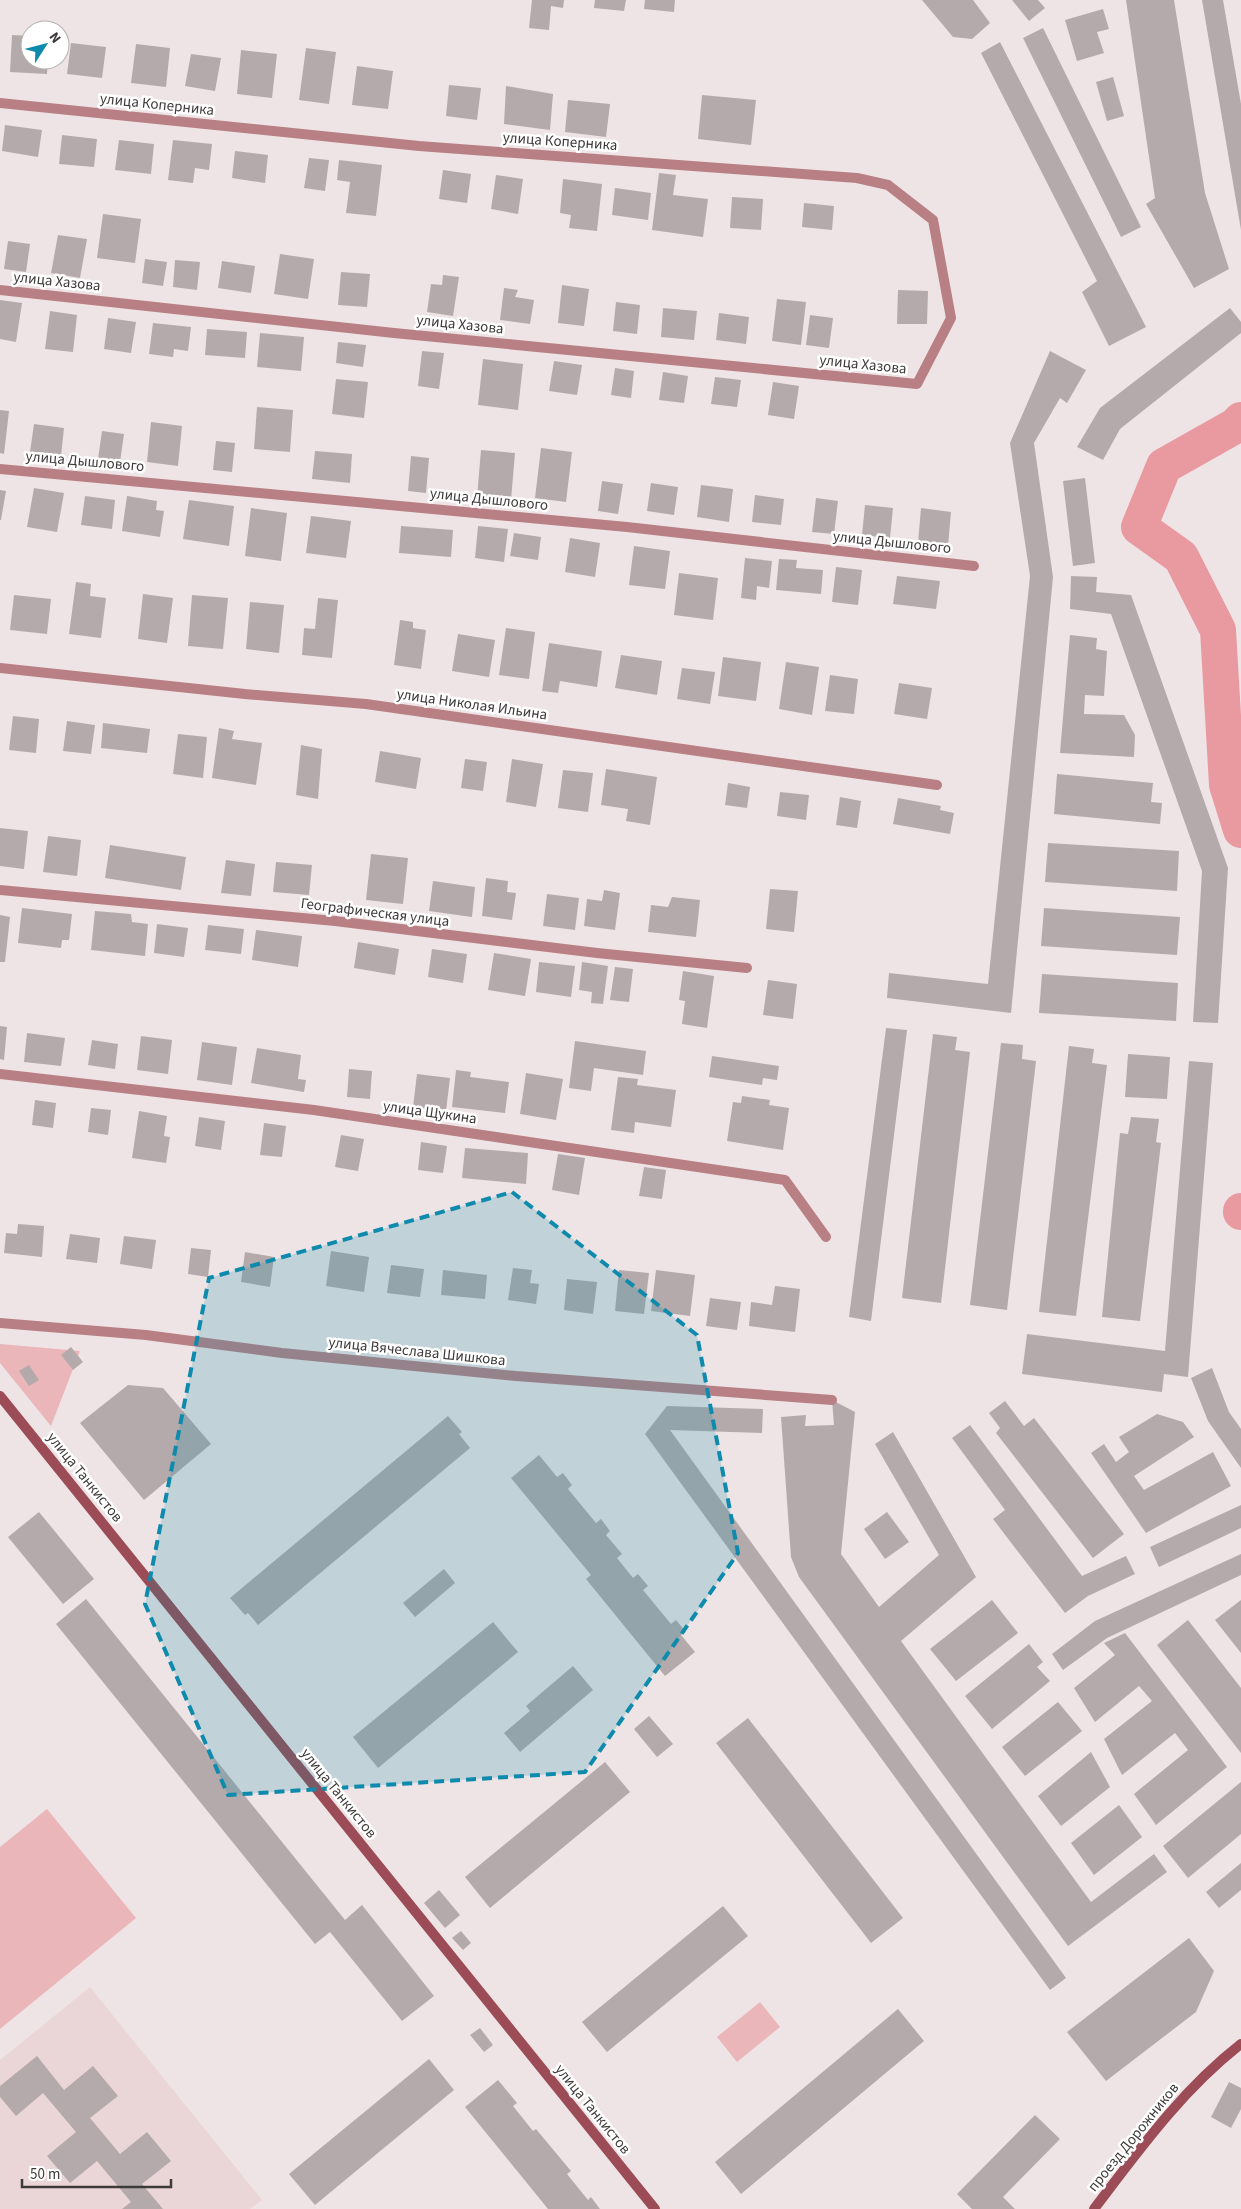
<svg xmlns="http://www.w3.org/2000/svg" width="1241" height="2209" viewBox="0 0 1241 2209" font-family="'Source Sans 3',sans-serif">
<style>
.built{fill:#ead6d7}
.green{fill:#eab6b9}
.lines{fill:none;stroke-linecap:round;stroke-linejoin:round}
.river{stroke:#e99aa1;stroke-width:36}
.building{fill:#b5aaab}
.minor{stroke:#b88084;stroke-width:10}
.secondary{stroke:#9b4c56;stroke-width:10}
.marked{fill:#0e8aac;fill-opacity:0.2;stroke:#0e8aac;stroke-width:4;stroke-dasharray:10 6;stroke-linejoin:round}
.labels{text-anchor:middle;stroke-width:5;stroke-linejoin:round;paint-order:stroke}
.street-label{font-size:15px;fill:#3e3a3a;stroke:#fff}
</style>
<rect width="100%" height="100%" fill="#efe4e5"/>
<polygon class="built" points="90,1987 262,2200 250,2209 0,2209 0,2060"/>
<g class="green">
<polygon points="0,1344 80,1351 51,1426 0,1363"/>
<polygon points="47,1809 136,1918 0,2029 0,1847"/>
<polygon points="760,2002 780,2027 737,2062 717,2037"/>
</g>
<g class="lines">
<g class="river">
<polyline points="1241,420 1235,426 1164,466 1139,527 1181,557 1218,630 1227,785 1241,830"/>
<polyline points="1241,1211 1241,1212"/>
</g>
</g>
<g class="building">
<polygon points="532,0 564,0 563,8 551,6 549,30 529,28"/>
<polygon points="595,0 626,0 624,11 594,8"/>
<polygon points="645,0 675,0 674,12 644,9"/>
<polygon points="922,0 973,0 990,23 972,39 953,37"/>
<polygon points="1012,0 1038,0 1045,8 1029,21"/>
<polygon points="1126,0 1174,0 1205,193 1229,269 1194,288 1146,204 1155,198"/>
<polygon points="1202,0 1223,0 1241,104 1241,230"/>
<polygon points="1103,9 1109,29 1097,32 1104,53 1077,61 1065,20"/>
<polygon points="1043,28 1141,227 1121,237 1023,38"/>
<polygon points="12,35 30,36 30,60 48,60 47,74 10,72"/>
<polygon points="1000,42 1146,327 1109,346 1082,292 1097,281 981,53"/>
<polygon points="71,43 106,47 102,78 67,74"/>
<polygon points="136,44 170,48 166,87 131,83"/>
<polygon points="306,48 336,52 329,104 299,100"/>
<polygon points="241,50 277,54 272,98 237,94"/>
<polygon points="191,54 221,58 215,91 185,86"/>
<polygon points="357,66 393,71 388,109 352,105"/>
<polygon points="1113,77 1124,116 1107,121 1096,82"/>
<polygon points="449,85 481,88 477,120 446,116"/>
<polygon points="506,86 553,94 550,130 504,124"/>
<polygon points="702,95 756,100 751,145 698,139"/>
<polygon points="568,100 610,104 606,137 565,132"/>
<polygon points="5,125 42,130 38,157 2,151"/>
<polygon points="62,135 97,139 94,167 59,164"/>
<polygon points="119,140 154,144 151,174 115,170"/>
<polygon points="173,140 212,144 209,170 195,168 193,183 168,180"/>
<polygon points="235,151 268,155 265,183 232,178"/>
<polygon points="309,158 329,160 325,191 304,188"/>
<polygon points="339,160 382,165 376,216 346,213 350,182 337,180"/>
<polygon points="443,170 471,174 467,203 439,199"/>
<polygon points="659,173 676,175 673,195 708,199 703,237 652,230"/>
<polygon points="496,175 523,179 518,214 491,209"/>
<polygon points="563,179 602,184 597,231 569,228 571,215 560,213"/>
<polygon points="615,188 651,193 648,220 612,215"/>
<polygon points="732,197 763,199 761,230 730,228"/>
<polygon points="804,203 834,206 832,230 802,227"/>
<polygon points="103,214 141,219 135,263 97,258"/>
<polygon points="58,235 87,239 80,278 51,273"/>
<polygon points="8,241 30,244 26,272 4,269"/>
<polygon points="280,254 314,259 308,299 274,294"/>
<polygon points="145,259 167,262 163,286 142,283"/>
<polygon points="175,260 200,262 197,290 173,287"/>
<polygon points="222,261 255,266 251,293 218,288"/>
<polygon points="341,272 370,274 367,307 338,305"/>
<polygon points="443,275 459,277 453,316 427,312 431,284 442,285"/>
<polygon points="562,285 589,289 584,326 558,323"/>
<polygon points="504,288 518,290 515,297 534,300 530,324 500,320"/>
<polygon points="898,290 928,291 927,324 897,324"/>
<polygon points="777,299 806,302 801,345 772,341"/>
<polygon points="0,300 22,303 16,342 0,339"/>
<polygon points="616,302 640,305 637,334 613,331"/>
<polygon points="663,308 697,311 694,340 661,337"/>
<polygon points="1230,308 1241,322 1241,333 1120,429 1103,460 1077,447 1100,408"/>
<polygon points="50,311 77,315 73,352 45,349"/>
<polygon points="719,313 749,317 746,344 716,340"/>
<polygon points="810,315 833,318 829,348 806,345"/>
<polygon points="108,318 136,322 131,353 104,349"/>
<polygon points="153,323 191,327 188,351 174,349 173,357 149,354"/>
<polygon points="207,329 247,332 245,358 205,355"/>
<polygon points="260,333 304,337 301,371 257,367"/>
<polygon points="338,342 366,345 363,367 336,363"/>
<polygon points="422,351 444,353 439,389 418,386"/>
<polygon points="1050,351 1086,370 1067,403 1060,398 1034,443 1053,577 1011,1013 887,998 889,973 988,984 1030,576 1010,443"/>
<polygon points="483,359 523,364 518,410 478,405"/>
<polygon points="554,361 582,365 577,395 549,391"/>
<polygon points="615,368 634,371 631,398 611,395"/>
<polygon points="663,372 688,376 684,403 659,400"/>
<polygon points="715,377 741,380 737,407 711,404"/>
<polygon points="336,379 368,382 364,418 332,414"/>
<polygon points="773,382 799,386 794,419 768,415"/>
<polygon points="257,407 293,410 290,452 254,449"/>
<polygon points="0,410 9,411 4,454 0,453"/>
<polygon points="151,422 182,426 178,466 147,462"/>
<polygon points="34,424 64,428 61,456 30,452"/>
<polygon points="102,431 124,434 120,462 98,459"/>
<polygon points="216,441 235,443 232,472 213,470"/>
<polygon points="541,448 572,452 566,502 535,498"/>
<polygon points="481,450 515,453 511,500 477,497"/>
<polygon points="315,451 352,454 350,483 312,479"/>
<polygon points="411,456 429,458 426,493 408,491"/>
<polygon points="1085,478 1095,563 1073,566 1063,481"/>
<polygon points="602,481 623,484 618,514 598,511"/>
<polygon points="651,483 678,487 674,515 647,511"/>
<polygon points="701,485 733,489 729,522 697,517"/>
<polygon points="34,488 64,493 57,532 27,527"/>
<polygon points="0,490 6,491 1,520 0,520"/>
<polygon points="755,495 784,499 781,525 752,522"/>
<polygon points="85,496 115,500 112,529 81,525"/>
<polygon points="127,496 157,501 156,510 164,511 160,537 122,531"/>
<polygon points="816,498 838,501 834,534 812,532"/>
<polygon points="189,500 234,506 229,546 183,539"/>
<polygon points="865,505 893,508 890,538 862,535"/>
<polygon points="251,508 287,513 281,561 245,556"/>
<polygon points="921,508 951,512 948,546 918,543"/>
<polygon points="311,516 351,521 346,558 306,553"/>
<polygon points="401,526 453,530 451,557 399,553"/>
<polygon points="478,526 508,529 504,562 475,558"/>
<polygon points="514,533 541,537 538,560 510,556"/>
<polygon points="570,538 600,543 595,577 565,572"/>
<polygon points="634,546 670,551 665,589 629,585"/>
<polygon points="745,558 772,561 769,588 757,586 756,600 741,598"/>
<polygon points="779,559 797,560 796,568 823,570 821,594 776,590"/>
<polygon points="836,567 862,570 858,605 832,602"/>
<polygon points="679,573 718,578 713,620 674,615"/>
<polygon points="897,576 940,581 936,609 893,604"/>
<polygon points="1071,576 1097,577 1096,592 1131,595 1228,868 1218,1023 1193,1022 1202,871 1111,614 1070,609"/>
<polygon points="76,582 91,584 90,596 106,598 101,638 69,634"/>
<polygon points="143,594 173,598 167,643 138,639"/>
<polygon points="14,595 51,599 47,634 10,630"/>
<polygon points="192,595 228,598 223,649 188,646"/>
<polygon points="318,598 338,600 332,658 302,655 304,628 315,629"/>
<polygon points="250,602 284,605 279,653 246,649"/>
<polygon points="400,620 413,622 413,628 426,630 421,669 394,665"/>
<polygon points="506,628 535,632 529,679 499,675"/>
<polygon points="458,634 495,640 489,677 452,671"/>
<polygon points="1070,635 1097,638 1096,649 1107,651 1104,696 1085,695 1084,714 1124,715 1135,735 1134,757 1060,753"/>
<polygon points="549,643 602,651 597,687 560,681 558,693 542,691"/>
<polygon points="621,655 662,661 657,695 615,688"/>
<polygon points="723,657 761,662 756,701 718,696"/>
<polygon points="786,662 819,667 812,715 779,709"/>
<polygon points="682,668 715,672 710,704 677,699"/>
<polygon points="830,675 858,679 854,714 825,711"/>
<polygon points="899,683 932,688 927,719 894,714"/>
<polygon points="13,716 39,719 36,753 9,750"/>
<polygon points="67,721 95,725 91,754 63,751"/>
<polygon points="103,723 150,729 147,753 101,748"/>
<polygon points="219,728 234,731 232,739 262,743 256,785 212,778"/>
<polygon points="178,734 207,737 203,778 173,774"/>
<polygon points="301,745 322,749 318,799 296,795"/>
<polygon points="380,751 421,758 416,789 375,782"/>
<polygon points="465,759 487,762 483,791 461,788"/>
<polygon points="512,759 543,764 536,807 506,802"/>
<polygon points="606,769 657,777 650,825 626,821 628,809 601,805"/>
<polygon points="563,770 593,773 588,812 558,808"/>
<polygon points="1057,774 1153,783 1151,802 1162,803 1160,824 1054,814"/>
<polygon points="728,783 750,787 747,808 725,805"/>
<polygon points="780,792 809,795 806,820 777,816"/>
<polygon points="840,797 861,801 857,828 836,825"/>
<polygon points="898,798 941,806 940,810 954,813 950,834 893,824"/>
<polygon points="0,828 28,831 24,869 0,866"/>
<polygon points="48,836 81,840 77,876 43,872"/>
<polygon points="1048,843 1179,851 1177,891 1045,882"/>
<polygon points="110,845 186,857 181,890 105,878"/>
<polygon points="371,854 408,858 403,904 366,900"/>
<polygon points="226,860 255,864 251,896 221,893"/>
<polygon points="276,862 312,865 309,895 273,892"/>
<polygon points="486,878 508,881 507,892 516,893 512,920 482,916"/>
<polygon points="433,881 475,887 472,917 429,911"/>
<polygon points="770,889 798,891 794,932 766,929"/>
<polygon points="604,890 620,893 615,930 584,926 587,899 602,901"/>
<polygon points="547,894 579,898 575,930 543,926"/>
<polygon points="672,897 700,900 696,937 648,932 651,905 668,907"/>
<polygon points="22,908 72,914 69,940 62,940 61,948 18,943"/>
<polygon points="1044,908 1180,917 1177,955 1041,946"/>
<polygon points="95,911 131,914 132,922 148,924 145,956 91,950"/>
<polygon points="0,915 10,917 5,962 0,962"/>
<polygon points="157,924 188,928 184,957 154,953"/>
<polygon points="208,925 244,929 241,954 205,950"/>
<polygon points="256,930 302,936 298,967 252,960"/>
<polygon points="358,942 399,949 395,975 354,968"/>
<polygon points="432,949 467,954 463,983 428,977"/>
<polygon points="494,953 531,959 525,996 488,990"/>
<polygon points="539,962 575,966 571,997 536,992"/>
<polygon points="582,962 608,966 603,1004 591,1003 592,992 579,990"/>
<polygon points="615,967 633,969 629,1002 610,1000"/>
<polygon points="683,971 714,976 707,1028 682,1024 685,1001 679,1000"/>
<polygon points="1042,974 1178,983 1176,1021 1039,1013"/>
<polygon points="768,980 797,984 793,1019 763,1015"/>
<polygon points="0,1026 7,1027 4,1060 0,1059"/>
<polygon points="886,1028 907,1030 871,1321 849,1317"/>
<polygon points="27,1033 65,1038 61,1066 24,1062"/>
<polygon points="933,1034 957,1037 955,1050 970,1052 941,1303 902,1298"/>
<polygon points="141,1036 172,1040 168,1074 137,1070"/>
<polygon points="92,1040 118,1044 115,1069 88,1065"/>
<polygon points="575,1041 646,1051 643,1075 594,1068 591,1091 569,1088"/>
<polygon points="202,1042 237,1047 232,1085 197,1080"/>
<polygon points="1001,1043 1023,1045 1022,1059 1036,1061 1007,1310 970,1305"/>
<polygon points="1069,1046 1094,1049 1092,1063 1107,1065 1076,1316 1039,1312"/>
<polygon points="257,1048 301,1055 298,1079 306,1080 304,1092 251,1083"/>
<polygon points="1128,1054 1170,1057 1167,1099 1125,1097"/>
<polygon points="712,1056 779,1066 777,1080 763,1078 762,1085 709,1077"/>
<polygon points="1189,1061 1213,1063 1188,1377 1164,1374 1162,1392 1022,1374 1027,1334 1165,1351"/>
<polygon points="349,1069 372,1071 370,1099 347,1097"/>
<polygon points="456,1070 471,1072 470,1077 509,1082 505,1113 452,1107"/>
<polygon points="526,1073 563,1079 556,1120 520,1114"/>
<polygon points="417,1074 450,1078 446,1111 413,1107"/>
<polygon points="618,1077 638,1079 637,1085 676,1090 671,1127 635,1122 634,1133 611,1130"/>
<polygon points="742,1096 770,1100 769,1105 789,1108 783,1150 727,1141 733,1102 741,1103"/>
<polygon points="35,1100 56,1103 53,1128 32,1125"/>
<polygon points="91,1108 111,1110 108,1135 88,1132"/>
<polygon points="139,1111 167,1116 164,1136 170,1137 166,1163 132,1158"/>
<polygon points="199,1117 225,1121 221,1150 195,1146"/>
<polygon points="1131,1117 1159,1119 1156,1142 1161,1143 1140,1321 1102,1317 1120,1133 1128,1134"/>
<polygon points="264,1123 286,1126 282,1157 260,1155"/>
<polygon points="341,1135 364,1139 358,1171 335,1167"/>
<polygon points="421,1142 447,1146 443,1173 418,1170"/>
<polygon points="465,1148 528,1153 526,1184 462,1178"/>
<polygon points="558,1154 585,1158 579,1195 552,1190"/>
<polygon points="644,1167 666,1170 662,1199 639,1196"/>
<polygon points="18,1224 44,1226 42,1257 4,1253 6,1233 17,1234"/>
<polygon points="70,1234 100,1238 97,1263 66,1259"/>
<polygon points="124,1236 156,1240 152,1269 120,1264"/>
<polygon points="191,1248 211,1250 208,1277 188,1274"/>
<polygon points="331,1251 369,1257 364,1292 326,1286"/>
<polygon points="245,1252 274,1257 270,1287 241,1282"/>
<polygon points="391,1265 424,1269 420,1297 387,1293"/>
<polygon points="513,1268 532,1270 530,1283 539,1284 536,1304 508,1300"/>
<polygon points="443,1270 487,1275 485,1299 441,1295"/>
<polygon points="619,1270 649,1273 644,1314 615,1311"/>
<polygon points="656,1270 695,1275 690,1316 651,1311"/>
<polygon points="567,1279 597,1282 593,1314 564,1310"/>
<polygon points="775,1286 800,1289 795,1332 749,1326 751,1302 772,1305"/>
<polygon points="710,1298 741,1302 737,1330 706,1326"/>
<polygon points="71,1347 83,1362 73,1370 61,1355"/>
<polygon points="29,1365 39,1380 29,1386 19,1371"/>
<polygon points="1212,1368 1229,1412 1241,1429 1241,1468 1208,1421 1191,1378"/>
<polygon points="128,1385 163,1388 211,1444 144,1500 80,1423"/>
<polygon points="832,1400 855,1412 841,1554 879,1607 939,1555 875,1444 893,1432 976,1577 901,1641 1091,1902 1154,1854 1167,1872 1068,1946 799,1577 791,1557 781,1417 806,1415 805,1426 834,1425"/>
<polygon points="1005,1401 1024,1426 1034,1418 1124,1534 1093,1558 996,1433 1000,1428 989,1413"/>
<polygon points="667,1406 763,1409 762,1433 670,1430 1066,1978 1050,1990 645,1434"/>
<polygon points="1157,1414 1183,1422 1194,1437 1134,1476 1144,1490 1213,1452 1231,1486 1146,1533 1091,1453 1104,1444 1116,1462 1129,1452 1119,1437"/>
<polygon points="448,1416 462,1432 459,1434 470,1448 258,1625 248,1613 245,1615 230,1598"/>
<polygon points="970,1425 1082,1576 1126,1556 1135,1574 1088,1596 1065,1613 993,1519 1005,1510 952,1438"/>
<polygon points="539,1455 557,1477 563,1473 572,1485 568,1489 596,1523 601,1519 610,1531 606,1535 622,1554 617,1558 633,1578 638,1574 648,1586 643,1590 671,1624 676,1620 686,1632 681,1635 695,1652 665,1676 586,1579 591,1575 511,1478"/>
<polygon points="1241,1505 1241,1528 1159,1567 1150,1547"/>
<polygon points="39,1512 94,1579 63,1604 8,1537"/>
<polygon points="887,1512 909,1542 885,1559 864,1529"/>
<polygon points="1241,1554 1241,1575 1107,1638 1063,1670 1052,1654 1095,1621"/>
<polygon points="444,1569 455,1583 415,1617 403,1603"/>
<polygon points="86,1599 345,1920 362,1905 434,1996 402,2021 330,1932 315,1944 56,1624"/>
<polygon points="992,1600 1018,1633 956,1681 930,1649"/>
<polygon points="1241,1600 1241,1653 1215,1620"/>
<polygon points="1188,1620 1241,1688 1241,1753 1157,1645"/>
<polygon points="493,1622 518,1652 378,1768 353,1737"/>
<polygon points="1125,1633 1227,1767 1156,1825 1134,1794 1188,1750 1175,1733 1122,1775 1104,1739 1152,1701 1139,1686 1095,1722 1074,1688 1115,1655 1104,1643"/>
<polygon points="1029,1644 1043,1662 1037,1667 1050,1681 992,1729 965,1696"/>
<polygon points="573,1666 593,1690 520,1752 504,1733 530,1711 526,1706"/>
<polygon points="1058,1702 1082,1731 1025,1776 1002,1747"/>
<polygon points="649,1716 673,1744 657,1757 634,1729"/>
<polygon points="748,1718 903,1918 871,1943 716,1743"/>
<polygon points="1091,1752 1110,1787 1061,1826 1038,1796"/>
<polygon points="605,1762 630,1792 490,1908 465,1877"/>
<polygon points="1241,1782 1241,1834 1188,1878 1163,1846"/>
<polygon points="1119,1805 1142,1837 1094,1875 1071,1843"/>
<polygon points="1241,1863 1241,1890 1219,1908 1206,1892"/>
<polygon points="439,1890 460,1915 445,1928 424,1903"/>
<polygon points="723,1906 748,1936 607,2052 582,2022"/>
<polygon points="461,1931 471,1943 463,1950 452,1938"/>
<polygon points="1189,1938 1214,1971 1196,2012 1106,2081 1067,2032"/>
<polygon points="898,2009 924,2041 741,2194 715,2162"/>
<polygon points="480,2028 493,2045 484,2052 470,2035"/>
<polygon points="37,2056 64,2090 93,2066 118,2096 90,2118 120,2154 147,2132 171,2161 142,2184 163,2209 122,2209 131,2202 97,2161 70,2183 47,2156 76,2132 43,2093 16,2116 0,2097 0,2086"/>
<polygon points="429,2059 454,2090 315,2205 289,2174"/>
<polygon points="498,2080 517,2103 513,2106 533,2131 536,2129 571,2171 567,2174 588,2200 591,2197 600,2209 548,2209 465,2107"/>
<polygon points="1229,2082 1241,2088 1241,2109 1231,2128 1211,2117"/>
<polygon points="1035,2115 1060,2139 1003,2197 1015,2209 972,2209 957,2194"/>
</g>
<g class="lines">
<g class="minor">
<polyline points="0,103 419,146 857,178 888,185 933,220 951,318 917,384 394,333 0,290"/>
<polyline points="0,469 627,527 974,566"/>
<polyline points="0,668 245,694 366,704 937,785"/>
<polyline points="0,890 335,921 597,953 747,968"/>
<polyline points="0,1074 314,1110 785,1180 826,1237"/>
<polyline points="0,1323 146,1335 282,1353 516,1376 832,1400"/>
</g>
<g class="secondary">
<polyline points="0,1396 655,2209"/>
<path d="M1094 2209C1139 2150 1182 2090 1241 2044"/>
</g>
</g>
<path class="marked" d="M512 1192 697 1335 738 1553 585 1772 228 1795 145 1604 209 1278Z"/>
<g class="labels">
<g class="street-label">
<text transform="translate(157 104) rotate(6)" y="5">улица Коперника</text>
<text transform="translate(560 141) rotate(4)" y="5">улица Коперника</text>
<text transform="translate(57 281) rotate(6)" y="5">улица Хазова</text>
<text transform="translate(460 324) rotate(6)" y="5">улица Хазова</text>
<text transform="translate(863 364) rotate(6)" y="5">улица Хазова</text>
<text transform="translate(85 461) rotate(5)" y="5">улица Дышлового</text>
<text transform="translate(489 499) rotate(6)" y="5">улица Дышлового</text>
<text transform="translate(892 542) rotate(6)" y="5">улица Дышлового</text>
<text transform="translate(472 704) rotate(8)" y="5">улица Николая Ильина</text>
<text transform="translate(375 912) rotate(7)" y="5">Географическая улица</text>
<text transform="translate(430 1112) rotate(8)" y="5">улица Щукина</text>
<text transform="translate(417 1351) rotate(6)" y="5">улица Вячеслава Шишкова</text>
<text transform="translate(85 1477) rotate(51)" y="5">улица Танкистов</text>
<text transform="translate(339 1793) rotate(51)" y="5">улица Танкистов</text>
<text transform="translate(593 2109) rotate(51)" y="5">улица Танкистов</text>
<text transform="translate(1133 2137) rotate(-51)" y="5">проезд Дорожников</text>
</g>
</g>
<g transform="translate(45 45) rotate(54)"><circle r="24" fill="#ffffff" stroke="#b2b0b0"/>
<path d="M0-4L9 19L0 12L-9 19Z" fill="#0e8aac"/>
<text y="-8" font-size="14" font-weight="bold" text-anchor="middle" fill="#3e3a3a">N</text>
</g>
<path d="M22 2179v8h149v-8" fill="none" stroke="#3e3a3a" stroke-width="2.5"/>
<text x="30" y="2179" font-size="15" fill="#3e3a3a" stroke="#ffffff" stroke-width="4" paint-order="stroke">50 m</text>
</svg>
